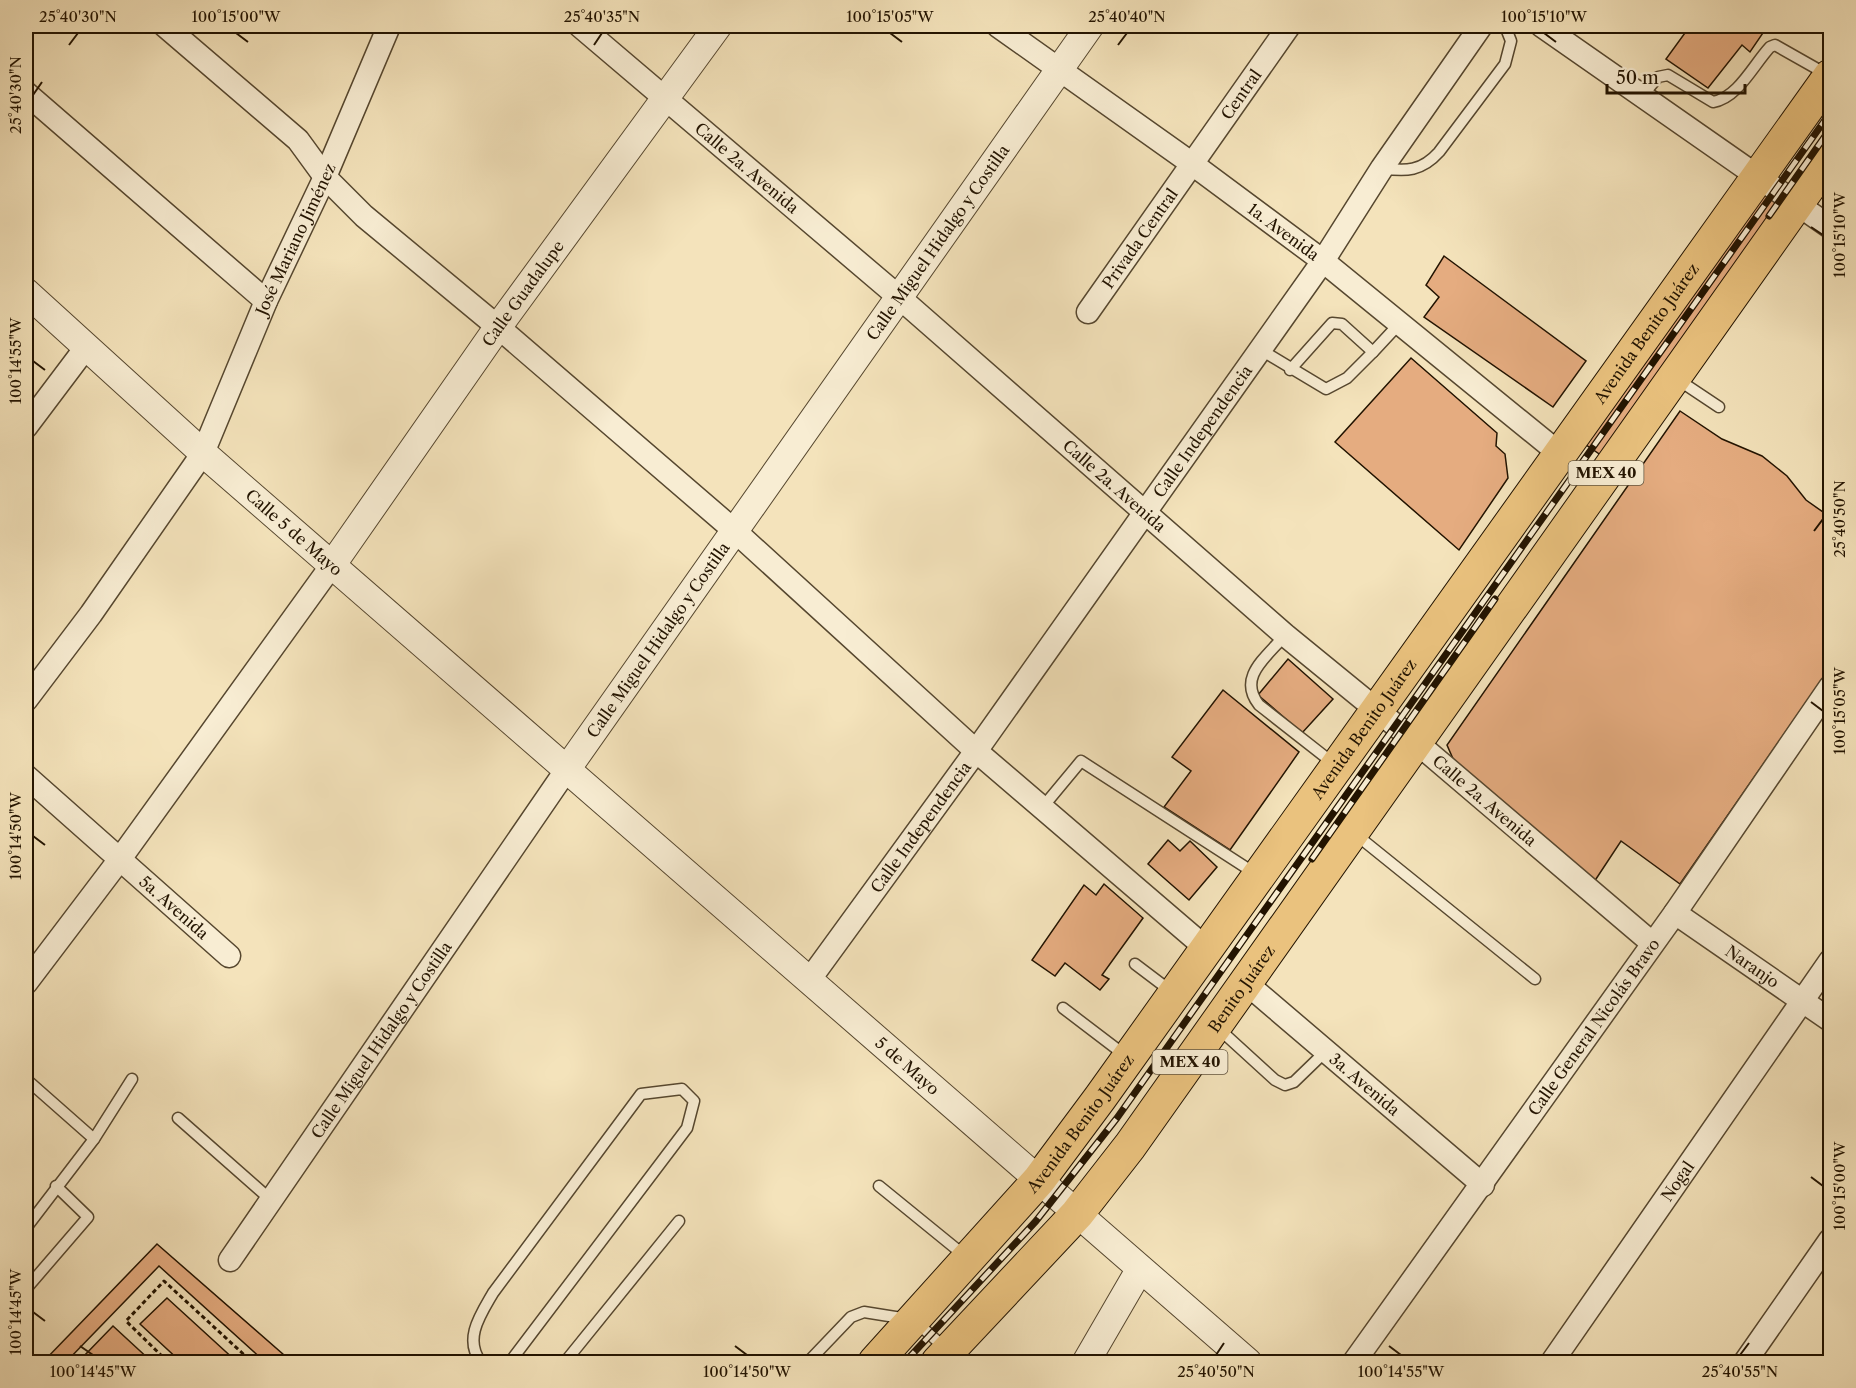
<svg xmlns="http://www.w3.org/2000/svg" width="1856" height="1388" viewBox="0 0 1856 1388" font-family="'Libre Caslon Text',serif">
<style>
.building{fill:#e5ac80;stroke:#221300;stroke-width:1.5}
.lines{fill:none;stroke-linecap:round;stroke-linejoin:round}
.service-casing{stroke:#56472f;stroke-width:13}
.minor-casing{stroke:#56472f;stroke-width:25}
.tertiary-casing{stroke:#56472f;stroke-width:29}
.primary-casing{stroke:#221300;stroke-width:35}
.path{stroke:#221300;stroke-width:3;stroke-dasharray:4.5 3;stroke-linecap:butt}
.service{stroke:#f8edd3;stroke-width:10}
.minor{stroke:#f8edd3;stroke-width:22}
.tertiary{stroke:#f8edd3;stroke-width:27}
.primary{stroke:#eac27e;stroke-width:33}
.rail-casing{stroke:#221300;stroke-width:7}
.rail{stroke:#f8edd3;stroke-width:4.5;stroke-dasharray:14;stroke-linecap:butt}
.ticks{fill:none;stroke:#221300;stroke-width:2}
.labels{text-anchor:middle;stroke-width:4.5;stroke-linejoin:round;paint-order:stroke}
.shield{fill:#f8edd3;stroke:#62543f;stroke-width:1.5}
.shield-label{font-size:15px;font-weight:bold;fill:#221300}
.street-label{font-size:16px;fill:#221300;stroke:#f8edd3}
.neatline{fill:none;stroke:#221300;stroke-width:2}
.ticks-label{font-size:15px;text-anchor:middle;fill:#221300}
</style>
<rect width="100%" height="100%" fill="#f4e3bb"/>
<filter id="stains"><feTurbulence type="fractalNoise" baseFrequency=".00333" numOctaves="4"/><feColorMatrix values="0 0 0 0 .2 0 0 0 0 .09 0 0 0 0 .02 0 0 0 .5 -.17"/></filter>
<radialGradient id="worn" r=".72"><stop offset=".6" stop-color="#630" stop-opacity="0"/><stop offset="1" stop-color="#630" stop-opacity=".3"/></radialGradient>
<g class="building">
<polygon points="1690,26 1760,26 1765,30 1750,52 1742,45 1708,88 1666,59"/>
<polygon points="1766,178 1798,201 1611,462 1579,440"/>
<polygon points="1444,256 1586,361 1553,407 1424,317 1439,297 1426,285"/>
<polygon points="1411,358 1497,433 1496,446 1505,454 1508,478 1459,550 1335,442"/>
<polygon points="1680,411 1722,439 1762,456 1787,476 1806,500 1830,517 1830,668 1680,884 1621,841 1594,882 1454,761 1447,745"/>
<polygon points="1288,659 1333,699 1302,733 1258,695"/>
<polygon points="1223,690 1299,752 1230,850 1164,807 1191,771 1172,757"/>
<polygon points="1168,840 1180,851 1190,841 1217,867 1189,900 1148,864"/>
<polygon points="1104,884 1143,918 1102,975 1109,979 1100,990 1065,963 1055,976 1032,960 1084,885 1096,895"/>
<polygon points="157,1244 292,1362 265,1362 159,1266 66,1362 43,1362"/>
<polygon points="167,1298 237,1362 181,1362 140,1324"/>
<polygon points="113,1326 152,1362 89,1362 83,1357"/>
</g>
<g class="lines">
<defs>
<g id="service">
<path d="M1642 96 1658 77 1668 75 1713 102C1738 98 1754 64 1770 47L1775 45 1828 75"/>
<path d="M1382 168C1406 172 1422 171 1439 152L1505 64 1511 41 1505 26"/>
<polyline points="1261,350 1326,389 1347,378 1373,352 1342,324 1332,323 1290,370"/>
<polyline points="1373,352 1399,324"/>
<polyline points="1677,379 1719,407"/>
<path d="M1285 635C1266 658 1237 677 1259 705L1333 763"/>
<polyline points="1042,808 1081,761 1256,874"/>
<polyline points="1354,833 1535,979"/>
<polyline points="1135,964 1172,992"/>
<polyline points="1063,1008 1126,1056"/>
<polyline points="1218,1028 1275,1080 1285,1085 1294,1082 1325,1052"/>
<polyline points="26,1079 94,1139"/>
<polyline points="178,1118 271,1200"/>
<polyline points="879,1186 965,1256"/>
<polyline points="26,1228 94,1139 132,1079"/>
<polyline points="26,1289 88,1217 56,1186"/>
<path d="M481 1362C463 1339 481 1314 493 1293L641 1094 682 1089 694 1101 687 1128 510 1362"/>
<polyline points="565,1362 679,1221"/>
<polyline points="808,1362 851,1317 864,1312 914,1320 946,1349"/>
</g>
<g id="minor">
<polyline points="165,26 298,140 325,177 364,216 498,327 736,532 976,751 1207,949"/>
<path id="s1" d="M580 26 900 298 1285 635 1416 742 1652 943"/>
<path id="s2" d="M998 26 1191 163 1323 261 1560 454"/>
<polyline points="1542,26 1830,227"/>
<polyline points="26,93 266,301"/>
<path id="s3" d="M1088 312 1289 26"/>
<polyline points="26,427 87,346"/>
<path id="s4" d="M26 700 91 614 203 453 266 301 325 177 389 26"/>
<path id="s5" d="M26 776 229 956"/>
<path id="s6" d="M1675 913 1830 1020"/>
<path id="s7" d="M810 979 976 751 1323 261 1382 168 1481 26"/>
<polyline points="26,983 120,859 332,565"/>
<path id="s8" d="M1246 983 1483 1185"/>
<path id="s9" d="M230 1260 567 769"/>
<path id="s10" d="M1354 1362 1675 913 1830 687"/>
<path id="s11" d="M1552 1362 1830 961"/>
<polyline points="1745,1362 1830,1240"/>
</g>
<g id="tertiary">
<path id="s12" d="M26 292 203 453 1248 1362"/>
<path id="s13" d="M332 565 498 327 718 26"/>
<path id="s14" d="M567 769 1090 26"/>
<polyline points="1086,1362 1140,1269"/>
</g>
<g id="primary">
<path id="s15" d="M875 1362 1039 1180 1100 1098 1830 76"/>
<path id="s16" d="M938 1362 1077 1214 1130 1146 1830 157"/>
</g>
</defs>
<use href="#service" class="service-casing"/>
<use href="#minor" class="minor-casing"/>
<use href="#tertiary" class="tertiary-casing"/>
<use href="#primary" class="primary-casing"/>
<polyline class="path" points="168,1362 126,1321 164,1281 252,1362"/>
<use href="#service" class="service"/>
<use href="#minor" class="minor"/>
<use href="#tertiary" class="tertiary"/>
<use href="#primary" class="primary"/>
<defs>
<g id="rail">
<polyline points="1769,216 1830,129"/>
<polyline points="1312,859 1495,599"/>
<polyline points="905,1362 1036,1221 1117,1118 1830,113"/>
</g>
</defs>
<use href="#rail" class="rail-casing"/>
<use href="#rail" class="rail"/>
</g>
<path class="ticks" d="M236 33 248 42M890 33 902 42M1544 33 1556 42M69 45 78 33M594 45 602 33M1118 45 1127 33M33 95 42 82M1811 227 1823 235M33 361 45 370M1814 531 1823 519M1811 702 1823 711M33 836 45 845M1811 1177 1823 1186M33 1312 45 1321M80 1346 93 1355M735 1346 747 1355M1389 1346 1401 1355M1216 1355 1224 1343M1740 1355 1749 1343"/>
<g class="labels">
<g class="shield">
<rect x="1568.5" y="461" width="75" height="24" rx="4.5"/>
<rect x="1152.5" y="1050" width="75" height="24" rx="4.5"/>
</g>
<g class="shield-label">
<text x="1606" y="478">MEX 40</text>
<text x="1190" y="1067">MEX 40</text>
</g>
<g class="street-label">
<text dy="6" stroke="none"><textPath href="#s3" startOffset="266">Central</textPath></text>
<text dy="6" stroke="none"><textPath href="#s1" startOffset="219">Calle 2a. Avenida</textPath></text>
<text dy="6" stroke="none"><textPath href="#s2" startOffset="352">1a. Avenida</textPath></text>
<text dy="6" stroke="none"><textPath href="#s3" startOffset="90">Privada Central</textPath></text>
<text dy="6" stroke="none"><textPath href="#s4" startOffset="537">José Mariano Jiménez</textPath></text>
<text dy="6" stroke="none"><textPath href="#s14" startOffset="644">Calle Miguel Hidalgo y Costilla</textPath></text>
<text dy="6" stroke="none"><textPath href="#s13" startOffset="332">Calle Guadalupe</textPath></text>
<text dy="6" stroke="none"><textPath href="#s15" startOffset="1287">Avenida Benito Juárez</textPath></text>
<text dy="6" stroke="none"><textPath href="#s7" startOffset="674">Calle Independencia</textPath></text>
<text dy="6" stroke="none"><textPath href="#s1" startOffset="705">Calle 2a. Avenida</textPath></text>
<text dy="6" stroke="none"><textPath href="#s12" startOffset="360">Calle 5 de Mayo</textPath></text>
<text dy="6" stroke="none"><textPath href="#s14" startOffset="158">Calle Miguel Hidalgo y Costilla</textPath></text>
<text dy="6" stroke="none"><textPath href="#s15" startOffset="801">Avenida Benito Juárez</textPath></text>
<text dy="6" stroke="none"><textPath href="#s1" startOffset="1191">Calle 2a. Avenida</textPath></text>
<text dy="6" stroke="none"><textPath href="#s7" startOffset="188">Calle Independencia</textPath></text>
<text dy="6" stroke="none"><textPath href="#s5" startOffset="198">5a. Avenida</textPath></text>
<text dy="6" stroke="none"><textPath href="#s6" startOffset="94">Naranjo</textPath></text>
<text dy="6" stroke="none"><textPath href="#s16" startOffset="482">Benito Juárez</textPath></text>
<text dy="6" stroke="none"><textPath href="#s10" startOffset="412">Calle General Nicolás Bravo</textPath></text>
<text dy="6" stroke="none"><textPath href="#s9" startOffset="267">Calle Miguel Hidalgo y Costilla</textPath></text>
<text dy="6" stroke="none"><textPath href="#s12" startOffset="1173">5 de Mayo</textPath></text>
<text dy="6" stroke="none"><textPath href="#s8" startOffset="156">3a. Avenida</textPath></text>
<text dy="6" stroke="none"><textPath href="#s15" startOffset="315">Avenida Benito Juárez</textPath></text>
<text dy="6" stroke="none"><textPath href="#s11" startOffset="220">Nogal</textPath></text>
</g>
</g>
<rect width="1856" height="1388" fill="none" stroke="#f4e3bb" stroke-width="66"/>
<path d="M1607 84v9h138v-9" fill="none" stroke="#221300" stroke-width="3"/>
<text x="1616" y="84" font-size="18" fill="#221300" stroke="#f8edd3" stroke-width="4.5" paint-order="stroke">50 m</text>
<rect x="33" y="33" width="1790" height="1322" class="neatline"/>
<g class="ticks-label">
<text x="78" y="22">25°40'30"N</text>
<text x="236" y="22">100°15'00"W</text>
<text x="602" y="22">25°40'35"N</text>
<text x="890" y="22">100°15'05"W</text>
<text x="1127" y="22">25°40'40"N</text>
<text x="1544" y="22">100°15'10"W</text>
<text transform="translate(16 95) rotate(-90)" y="5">25°40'30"N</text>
<text transform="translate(1840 235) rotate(-90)" y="5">100°15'10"W</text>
<text transform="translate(16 361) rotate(-90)" y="5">100°14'55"W</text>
<text transform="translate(1840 519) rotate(-90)" y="5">25°40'50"N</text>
<text transform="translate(1840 711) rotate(-90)" y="5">100°15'05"W</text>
<text transform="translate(16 836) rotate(-90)" y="5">100°14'50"W</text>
<text transform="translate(1840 1186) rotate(-90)" y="5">100°15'00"W</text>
<text transform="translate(16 1312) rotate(-90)" y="5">100°14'45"W</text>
<text x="93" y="1377">100°14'45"W</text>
<text x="747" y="1377">100°14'50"W</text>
<text x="1216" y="1377">25°40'50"N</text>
<text x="1401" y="1377">100°14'55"W</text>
<text x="1740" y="1377">25°40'55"N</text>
</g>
<rect width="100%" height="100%" filter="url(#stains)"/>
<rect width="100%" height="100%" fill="url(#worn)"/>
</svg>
